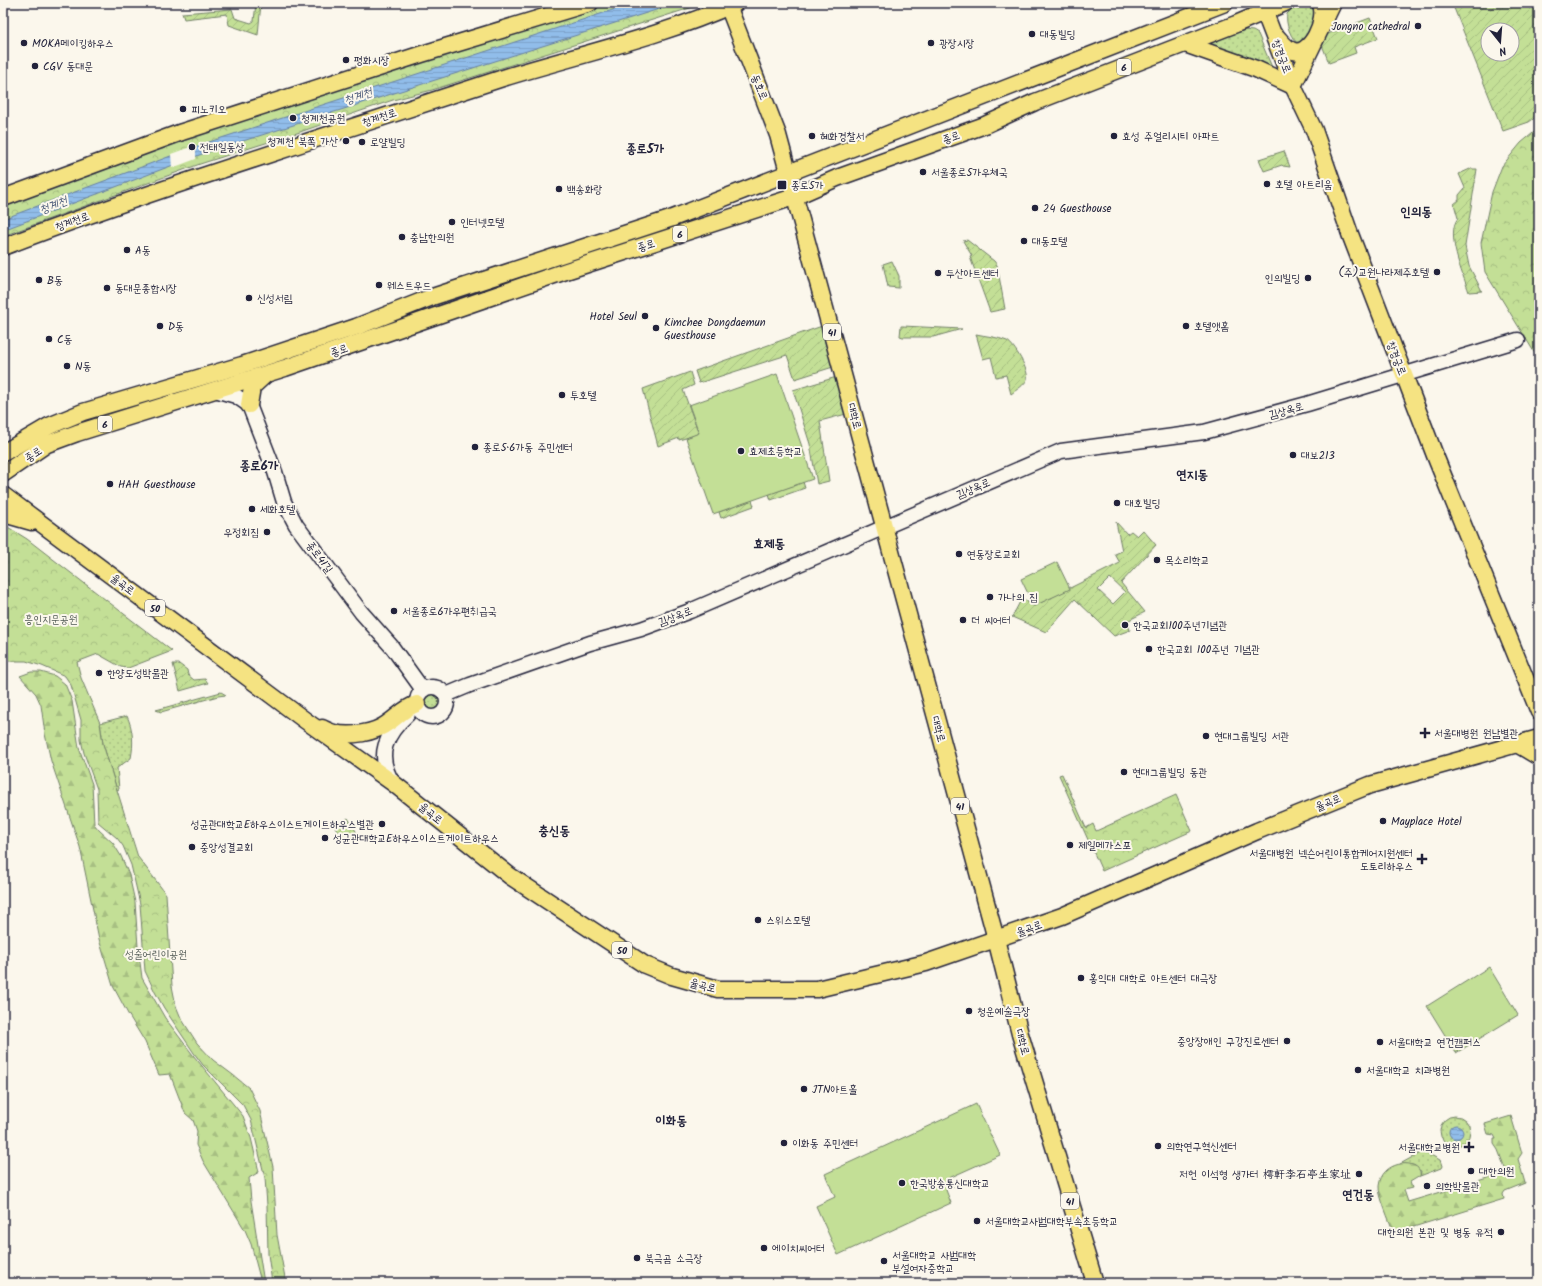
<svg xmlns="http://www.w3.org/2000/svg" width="1542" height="1286" viewBox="0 0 1542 1286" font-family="Kalam,'LXGW WenKai TC','Poor Story',sans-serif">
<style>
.grass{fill:url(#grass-dots);stroke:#728068}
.forest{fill:url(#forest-firs);stroke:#728068}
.park{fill:url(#park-crowns);stroke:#728068}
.garden{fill:url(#garden-furrows);stroke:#728068;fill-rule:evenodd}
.pitch{fill:#c3df96;stroke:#728068}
.water{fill:url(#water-rules);stroke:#657fa4}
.pier{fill:#fbf7ec}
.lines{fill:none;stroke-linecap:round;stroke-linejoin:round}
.secondary-casing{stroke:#22223b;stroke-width:17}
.primary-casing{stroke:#22223b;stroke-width:19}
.secondary{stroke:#fbf7ec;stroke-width:14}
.primary{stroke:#f5e382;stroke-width:16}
.poi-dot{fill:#22223b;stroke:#fbf7ec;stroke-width:1.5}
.labels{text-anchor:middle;stroke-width:4;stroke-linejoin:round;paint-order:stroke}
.shield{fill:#fbf7ec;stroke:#636270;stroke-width:1}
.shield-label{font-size:10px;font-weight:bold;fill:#22223b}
.poi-label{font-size:11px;fill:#22223b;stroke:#fbf7ec;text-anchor:start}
.street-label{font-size:11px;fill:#22223b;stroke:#fbf7ec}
.park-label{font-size:11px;fill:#525b56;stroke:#fbf7ec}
.water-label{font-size:12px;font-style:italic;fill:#495878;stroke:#fbf7ec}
.quarter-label{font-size:13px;font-weight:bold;fill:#22223b;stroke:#fbf7ec}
</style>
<defs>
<pattern id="grass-dots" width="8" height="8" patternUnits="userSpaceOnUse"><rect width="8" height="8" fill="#c3df96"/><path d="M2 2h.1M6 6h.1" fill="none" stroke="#a7bf82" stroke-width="1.8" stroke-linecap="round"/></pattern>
<pattern id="forest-firs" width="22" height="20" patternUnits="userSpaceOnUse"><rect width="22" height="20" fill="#c3df96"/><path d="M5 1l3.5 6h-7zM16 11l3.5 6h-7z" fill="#a7bf82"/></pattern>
<pattern id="park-crowns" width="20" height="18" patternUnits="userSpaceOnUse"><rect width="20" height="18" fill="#c3df96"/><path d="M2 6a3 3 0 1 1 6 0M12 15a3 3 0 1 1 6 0" fill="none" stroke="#a7bf82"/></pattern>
<pattern id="garden-furrows" width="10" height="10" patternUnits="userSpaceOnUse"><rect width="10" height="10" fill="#c3df96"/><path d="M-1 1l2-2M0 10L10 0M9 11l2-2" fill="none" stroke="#a7bf82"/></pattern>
<pattern id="water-rules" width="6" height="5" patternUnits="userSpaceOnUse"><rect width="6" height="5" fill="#91bdea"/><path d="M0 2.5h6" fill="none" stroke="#7da2ca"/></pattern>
</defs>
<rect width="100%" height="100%" fill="#fbf7ec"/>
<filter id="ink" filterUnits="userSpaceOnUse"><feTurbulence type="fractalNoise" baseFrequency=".025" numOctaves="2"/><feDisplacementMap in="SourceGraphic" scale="8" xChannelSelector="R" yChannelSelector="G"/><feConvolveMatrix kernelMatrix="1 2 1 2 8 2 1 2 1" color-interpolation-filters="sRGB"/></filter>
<g filter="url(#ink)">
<g class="grass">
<path d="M1310 3H1316L1319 7 1311 37 1299 44C1291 40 1285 23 1287 14L1292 9Z"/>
<polygon points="1244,30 1253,31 1258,34 1274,72 1210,46 1211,43"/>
<polygon points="892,261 899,276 899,288 888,287 883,264"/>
<circle cx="432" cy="702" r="8"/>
<path d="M127 716C133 729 134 744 131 758L117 768 119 789 117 790 103 744 100 723Z"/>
<circle cx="1455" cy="1131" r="15"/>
<polygon points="1422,1152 1425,1152 1440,1160 1442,1166 1441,1168 1420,1176 1421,1171 1400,1164"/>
</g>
<g class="forest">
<polygon points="31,672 41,672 55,676 65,684 72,701 79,748 92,784 94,824 99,830 113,843 121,856 129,875 135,902 138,947 142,978 165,1018 193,1055 243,1116 251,1138 259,1172 249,1178 251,1201 264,1283 261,1282 251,1244 245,1230 203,1161 196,1145 197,1131 193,1120 185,1113 170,1074 159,1075 145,1042 128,1014 113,986 99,939 80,847 51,761 45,734 41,705 36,694 20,676"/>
<path d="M1511 1116 1522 1153 1518 1159 1525 1183 1505 1191 1503 1194 1504 1199 1394 1233C1390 1222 1378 1195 1379 1186 1382 1157 1424 1159 1420 1176L1410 1182 1412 1188 1404 1190 1408 1202 1504 1173 1506 1171 1498 1150 1494 1144V1139H1496L1494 1135 1488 1134 1485 1124Z"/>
</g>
<g class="park">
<polygon points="600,3 706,3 432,90 393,100 297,133 200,164 3,236 3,204 175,141"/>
<polygon points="1539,128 1539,360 1485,272 1481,243 1492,192 1502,166 1521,143"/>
<polygon points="3,524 27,539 172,651 128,668 121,667 98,654 77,662 81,678 100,723 103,744 117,790 138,857 166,894 172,986 176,1006 181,1018 197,1043 213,1060 233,1075 249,1088 260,1111 273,1167 277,1235 286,1283 272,1283 268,1254 267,1205 265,1178 251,1120 243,1105 203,1065 194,1053 164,1008 155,992 145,971 140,904 131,865 123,846 117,838 98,822 97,789 84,753 81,740 81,720 71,685 65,676 42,666 26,661 3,661"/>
<polygon points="1062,774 1086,828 1093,824 1096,831 1176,795 1192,831 1102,871 1059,775"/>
</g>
<g class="garden">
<polygon points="256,3 261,3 258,35 229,25 227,14 184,19 182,13 232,9 235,18 251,23 254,21"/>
<path d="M1452 3H1539V115L1529 122 1503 131ZM1488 30H1512V54H1488Z"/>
<polygon points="1370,18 1378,38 1354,47 1356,53 1329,63 1322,45 1325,35"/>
<polygon points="1284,151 1290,167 1283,166 1282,165 1264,171 1259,159"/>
<path d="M1470 169H1477L1465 246 1469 266 1482 291 1469 292C1463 275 1445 234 1458 218L1454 204 1459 200V195L1465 188 1459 174Z"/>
<polygon points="967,240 994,261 997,265 1005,309 990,312 970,257 972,256 963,241"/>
<polygon points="822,326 833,367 795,379 787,355 699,383 695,371"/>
<polygon points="901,326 903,326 962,329 933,337 903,337 900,336"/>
<path d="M976 334C985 336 998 337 1007 341 1014 344 1030 372 1027 379 1025 385 1016 390 1011 394L1006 375 996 377 991 357 983 359Z"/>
<polygon points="690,372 694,385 683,390 699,434 679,440 679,438 658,446 643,389"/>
<polygon points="840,376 850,413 820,421 829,481 817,484 810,444 793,390"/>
<polygon points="803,482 805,488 771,500 769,494"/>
<polygon points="752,500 754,506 721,518 719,512"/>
<path d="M1116 522 1127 534 1131 531 1137 536 1143 530 1156 545 1121 583 1145 612 1127 621 1130 630 1114 636 1075 599 1046 632 1012 617 1022 598 1034 606 1120 563 1115 554 1122 551ZM1110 578 1125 592 1113 604 1098 590Z"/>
<polygon points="173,664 179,664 187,670 188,675 194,680 205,679 208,683 180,691"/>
<polygon points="221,692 226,695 218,696 161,712 156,710"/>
<polygon points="348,818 357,833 345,841 335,827"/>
</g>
<g class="pitch">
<polygon points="777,374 813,479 713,514 686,438 699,433 689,405"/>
<polygon points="1057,562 1070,589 1034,606 1021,579"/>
<polygon points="1489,967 1518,1015 1456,1053 1427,1006"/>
<polygon points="976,1104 1000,1155 949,1178 953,1187 946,1190 951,1203 838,1255 816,1206 835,1197 825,1174"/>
</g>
<g class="water">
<polygon points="634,3 678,3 202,154 3,230 3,219 200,145"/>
<circle cx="1456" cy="1132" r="7"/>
</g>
<polygon class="pier" points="196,145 196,159 172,168 171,154"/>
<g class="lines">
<defs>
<g id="secondary">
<polyline points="215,390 236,396 249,405 275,472 284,502 296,525 361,612 392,647 423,690"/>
<circle cx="432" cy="702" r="15"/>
<polyline points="446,695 470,685 590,643 641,629 690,611 1061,451 1204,432 1307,404 1518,340"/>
<path d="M393 783C375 755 386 734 408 714"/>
</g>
<g id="primary">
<polyline points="727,3 778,135 996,939 1020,1034 1095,1283"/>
<polyline points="1261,3 1293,86 1314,130 1350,234 1436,458 1539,712"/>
<path d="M1277 37C1281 41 1285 47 1291 50 1310 60 1329 17 1320 3"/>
<polyline points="1185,44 1256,69 1293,86"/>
<polyline points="1293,86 1333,3"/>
<polyline points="3,198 182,132 422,54 590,3"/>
<path d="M3 247C68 222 134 199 200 177 301 144 402 110 503 78 581 54 661 37 736 3"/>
<polyline points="249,405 252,387 265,375"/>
<polyline points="3,453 49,426 83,412 242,365 356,327 432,297 670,219 1225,3"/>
<polyline points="3,474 47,444 77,433 285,368 566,271 794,197 837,178 985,125 1035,102 1236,24 1285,3"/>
<polyline points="3,495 306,721 393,783 510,876 645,965 672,976 718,989 817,989 926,963 1062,916 1257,831 1370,785 1539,738"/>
<polyline points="3,515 11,516 32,522"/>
<path d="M322 728C326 730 330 732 334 733 350 737 375 733 388 723 397 717 406 707 417 704"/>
<polyline points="1517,744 1539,757"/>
</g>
</defs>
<use href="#secondary" class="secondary-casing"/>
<use href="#primary" class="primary-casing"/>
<use href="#secondary" class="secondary"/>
<use href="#primary" class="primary"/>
</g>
</g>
<g class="poi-dot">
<circle cx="1418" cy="26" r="4"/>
<circle cx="1032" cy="34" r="4"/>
<circle cx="24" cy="43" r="4"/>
<circle cx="931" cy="43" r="4"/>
<circle cx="346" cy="60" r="4"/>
<circle cx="35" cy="66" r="4"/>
<circle cx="183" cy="109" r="4"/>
<circle cx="293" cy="118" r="4"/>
<circle cx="812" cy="136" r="4"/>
<circle cx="1114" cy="136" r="4"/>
<circle cx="346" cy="141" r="4"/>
<circle cx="362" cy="142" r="4"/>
<circle cx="192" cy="147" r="4"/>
<circle cx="923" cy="172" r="4"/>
<circle cx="1267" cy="184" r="4"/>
<rect x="777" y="180" width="10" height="10" rx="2"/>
<circle cx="559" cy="189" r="4"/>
<circle cx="1035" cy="208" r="4"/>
<circle cx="452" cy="222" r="4"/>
<circle cx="402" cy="237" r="4"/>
<circle cx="1024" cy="241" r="4"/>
<circle cx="127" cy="250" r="4"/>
<circle cx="1437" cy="272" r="4"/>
<circle cx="938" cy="273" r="4"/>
<circle cx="1308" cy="278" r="4"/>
<circle cx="39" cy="280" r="4"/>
<circle cx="379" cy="285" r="4"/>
<circle cx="107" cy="288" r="4"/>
<circle cx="249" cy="298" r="4"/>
<circle cx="645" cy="316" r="4"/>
<circle cx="160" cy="326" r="4"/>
<circle cx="1186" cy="326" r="4"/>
<circle cx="656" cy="328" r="4"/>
<circle cx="49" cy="339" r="4"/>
<circle cx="67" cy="366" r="4"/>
<circle cx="562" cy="395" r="4"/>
<circle cx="475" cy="447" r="4"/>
<circle cx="741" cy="451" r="4"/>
<circle cx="1293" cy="455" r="4"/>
<circle cx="110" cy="484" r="4"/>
<circle cx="1117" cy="503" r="4"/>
<circle cx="252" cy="509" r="4"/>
<circle cx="267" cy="532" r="4"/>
<circle cx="959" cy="554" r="4"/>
<circle cx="1157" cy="560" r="4"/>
<circle cx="990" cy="597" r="4"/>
<circle cx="394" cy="611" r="4"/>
<circle cx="963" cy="620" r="4"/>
<circle cx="1125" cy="625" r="4"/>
<circle cx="1149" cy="649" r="4"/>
<circle cx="99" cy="673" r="4"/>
<path d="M1423 727h4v4h4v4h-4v4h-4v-4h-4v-4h4z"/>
<circle cx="1206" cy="736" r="4"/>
<circle cx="1124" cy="772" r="4"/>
<circle cx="1383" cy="821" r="4"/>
<circle cx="382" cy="824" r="4"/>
<circle cx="325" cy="838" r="4"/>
<circle cx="1070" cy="845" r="4"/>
<circle cx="192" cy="847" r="4"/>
<path d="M1420 853h4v4h4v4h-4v4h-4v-4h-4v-4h4z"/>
<circle cx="758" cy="920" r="4"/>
<circle cx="1081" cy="978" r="4"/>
<circle cx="969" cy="1011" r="4"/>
<circle cx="1287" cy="1041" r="4"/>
<circle cx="1380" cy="1042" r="4"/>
<circle cx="1358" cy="1070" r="4"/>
<circle cx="804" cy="1089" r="4"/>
<circle cx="784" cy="1143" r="4"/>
<circle cx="1158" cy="1146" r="4"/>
<path d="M1467 1141h4v4h4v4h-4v4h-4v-4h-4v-4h4z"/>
<circle cx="1471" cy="1171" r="4"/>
<circle cx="1359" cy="1174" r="4"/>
<circle cx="902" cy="1183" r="4"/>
<circle cx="1427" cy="1186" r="4"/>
<circle cx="977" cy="1221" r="4"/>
<circle cx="1501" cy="1232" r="4"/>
<circle cx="764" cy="1248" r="4"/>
<circle cx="637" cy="1258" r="4"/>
<circle cx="884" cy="1261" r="4"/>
</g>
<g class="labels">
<g class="shield">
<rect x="1117" y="59" width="14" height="16" rx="3"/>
<rect x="673" y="226" width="14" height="16" rx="3"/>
<rect x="823" y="324" width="18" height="16" rx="3"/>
<rect x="98" y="416" width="14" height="16" rx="3"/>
<rect x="145" y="600" width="20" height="16" rx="3"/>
<rect x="951" y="798" width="18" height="16" rx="3"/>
<rect x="612" y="942" width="20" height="16" rx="3"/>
<rect x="1061" y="1193" width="18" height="16" rx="3"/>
</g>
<g class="shield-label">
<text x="1124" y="71">6</text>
<text x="680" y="238">6</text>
<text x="832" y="336">41</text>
<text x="105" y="428">6</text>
<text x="155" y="612">50</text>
<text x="960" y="810">41</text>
<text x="622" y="954">50</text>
<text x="1070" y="1205">41</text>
</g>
<g class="poi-label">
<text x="1410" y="30" text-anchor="end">Jongno cathedral</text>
<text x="1040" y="38">대동빌딩</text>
<text x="32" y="47">MOKA메이킹하우스</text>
<text x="939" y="47">광장시장</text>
<text x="354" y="64">평화시장</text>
<text x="43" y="70">CGV 동대문</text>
<text x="191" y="113">피노키오</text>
<text x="301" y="122">청계천공원</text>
<text x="820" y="140">혜화경찰서</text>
<text x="1122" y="140">효성 주얼리시티 아파트</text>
<text x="338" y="145" text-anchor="end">청계천 북쪽 가산</text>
<text x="370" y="146">로얄빌딩</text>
<text x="200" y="151">전태일동상</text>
<text x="931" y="176">서울종로5가우체국</text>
<text x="1275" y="188">호텔 아트리움</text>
<text x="791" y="189">종로5가</text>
<text x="567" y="193">백송화랑</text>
<text x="1043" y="212">24 Guesthouse</text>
<text x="460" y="226">인터넷모텔</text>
<text x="410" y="241">충남한의원</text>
<text x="1032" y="245">대동모텔</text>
<text x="135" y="254">A동</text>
<text x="1429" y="276" text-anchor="end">(주)교원나라제주호텔</text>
<text x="946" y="277">두산아트센터</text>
<text x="1300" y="282" text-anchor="end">인의빌딩</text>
<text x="47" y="284">B동</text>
<text x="387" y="289">웨스트우드</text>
<text x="115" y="292">동대문종합시장</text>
<text x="257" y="302">신성서림</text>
<text x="637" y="320" text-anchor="end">Hotel Seul</text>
<text x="664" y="326">Kimchee Dongdaemun<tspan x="664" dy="13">Guesthouse</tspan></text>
<text x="168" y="330">D동</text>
<text x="1194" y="330">호텔앳홈</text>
<text x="57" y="343">C동</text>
<text x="75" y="370">N동</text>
<text x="570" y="399">투호텔</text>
<text x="483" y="451">종로5·6가동 주민센터</text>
<text x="749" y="455">효제초등학교</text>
<text x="1301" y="459">대보213</text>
<text x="118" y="488">HAH Guesthouse</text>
<text x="1125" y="507">대호빌딩</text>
<text x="260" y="513">세화호텔</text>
<text x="259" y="536" text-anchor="end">우정회집</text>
<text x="967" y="558">연동장로교회</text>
<text x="1165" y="564">목소리학교</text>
<text x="998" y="601">가나의 집</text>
<text x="402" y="615">서울종로6가우편취급국</text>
<text x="971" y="624">더 씨어터</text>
<text x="1133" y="629">한국교회100주년기념관</text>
<text x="1157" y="653">한국교회 100주년 기념관</text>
<text x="107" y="677">한양도성박물관</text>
<text x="1434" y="737">서울대병원 원남별관</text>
<text x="1214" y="740">현대그룹빌딩 서관</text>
<text x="1132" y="776">현대그룹빌딩 동관</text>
<text x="1391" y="825">Mayplace Hotel</text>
<text x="374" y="828" text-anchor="end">성균관대학교E하우스이스트게이트하우스별관</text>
<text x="333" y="842">성균관대학교E하우스이스트게이트하우스</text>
<text x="1078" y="849">제일메가스포</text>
<text x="200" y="851">중앙성결교회</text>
<text x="1413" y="857" text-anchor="end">서울대병원 넥슨어린이통합케어지원센터<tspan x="1413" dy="13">도토리하우스</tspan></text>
<text x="766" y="924">스위스모텔</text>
<text x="1089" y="982">홍익대 대학로 아트센터 대극장</text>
<text x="977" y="1015">청운예술극장</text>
<text x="1279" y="1045" text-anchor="end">중앙장애인 구강진료센터</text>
<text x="1388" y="1046">서울대학교 연건캠퍼스</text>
<text x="1366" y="1074">서울대학교 치과병원</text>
<text x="812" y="1093">JTN아트홀</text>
<text x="792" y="1147">이화동 주민센터</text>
<text x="1166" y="1150">의학연구혁신센터</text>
<text x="1460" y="1151" text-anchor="end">서울대학교병원</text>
<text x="1479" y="1175">대한의원</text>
<text x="1351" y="1178" text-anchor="end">저헌 이석형 생가터 樗軒李石亭生家址</text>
<text x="910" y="1187">한국방송통신대학교</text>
<text x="1435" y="1190">의학박물관</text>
<text x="985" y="1225">서울대학교사범대학부속초등학교</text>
<text x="1493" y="1236" text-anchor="end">대한의원 본관 및 병동 유적</text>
<text x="772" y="1252">에이치씨어터</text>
<text x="892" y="1259">서울대학교 사범대학<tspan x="892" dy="13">부설여자중학교</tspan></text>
<text x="645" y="1262">북극곰 소극장</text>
</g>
<g class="street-label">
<text transform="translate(1282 56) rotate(69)" y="4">창경궁로</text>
<text transform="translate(760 87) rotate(68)" y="4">동호로</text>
<text transform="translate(379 117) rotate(-18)" y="4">청계천로</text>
<text transform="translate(951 137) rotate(-19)" y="4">종로</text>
<text transform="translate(72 221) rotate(-20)" y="4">청계천로</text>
<text transform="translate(646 245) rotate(-18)" y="4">종로</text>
<text transform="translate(339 350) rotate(-19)" y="4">종로</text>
<text transform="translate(1397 358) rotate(69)" y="4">창경궁로</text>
<text transform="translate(1286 410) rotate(-15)" y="4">김상옥로</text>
<text transform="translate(855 416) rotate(75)" y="4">대학로</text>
<text transform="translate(33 454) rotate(-33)" y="4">종로</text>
<text transform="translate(973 488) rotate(-23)" y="4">김상옥로</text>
<text transform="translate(320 557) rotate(53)" y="4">종로41길</text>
<text transform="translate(123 584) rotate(37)" y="4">율곡로</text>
<text transform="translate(675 616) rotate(-21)" y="4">김상옥로</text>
<text transform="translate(939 729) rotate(75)" y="4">대학로</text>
<text transform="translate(1328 802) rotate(-22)" y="4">율곡로</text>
<text transform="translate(431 813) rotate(39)" y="4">율곡로</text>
<text transform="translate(1029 928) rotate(-20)" y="4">율곡로</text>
<text transform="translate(703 985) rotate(15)" y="4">율곡로</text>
<text transform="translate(1023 1042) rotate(74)" y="4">대학로</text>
</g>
<g class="park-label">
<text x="51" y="623">흥인지문공원</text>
<text x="156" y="958">성줄어린이공원</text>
</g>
<g class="water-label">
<text transform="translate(358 96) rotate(-19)" y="4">청계천</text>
<text transform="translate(53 205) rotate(-21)" y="4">청계천</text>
</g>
<g class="quarter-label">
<text x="645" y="153">종로5가</text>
<text x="1416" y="216">인의동</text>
<text x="259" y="470">종로6가</text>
<text x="1192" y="479">연지동</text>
<text x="769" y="548">효제동</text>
<text x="554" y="835">충신동</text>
<text x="671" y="1125">이화동</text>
<text x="1358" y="1199">연건동</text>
</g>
</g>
<rect width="1542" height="1286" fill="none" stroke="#fbf7ec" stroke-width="16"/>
<rect x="8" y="8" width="1526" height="1270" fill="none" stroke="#22223b" stroke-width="1.5" filter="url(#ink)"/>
<g transform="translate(1500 42) rotate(163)"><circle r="19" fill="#fbf7ec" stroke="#a4a2a5"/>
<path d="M0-3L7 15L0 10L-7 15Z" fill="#22223b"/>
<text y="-6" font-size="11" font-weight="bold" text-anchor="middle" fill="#22223b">N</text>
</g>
</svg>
